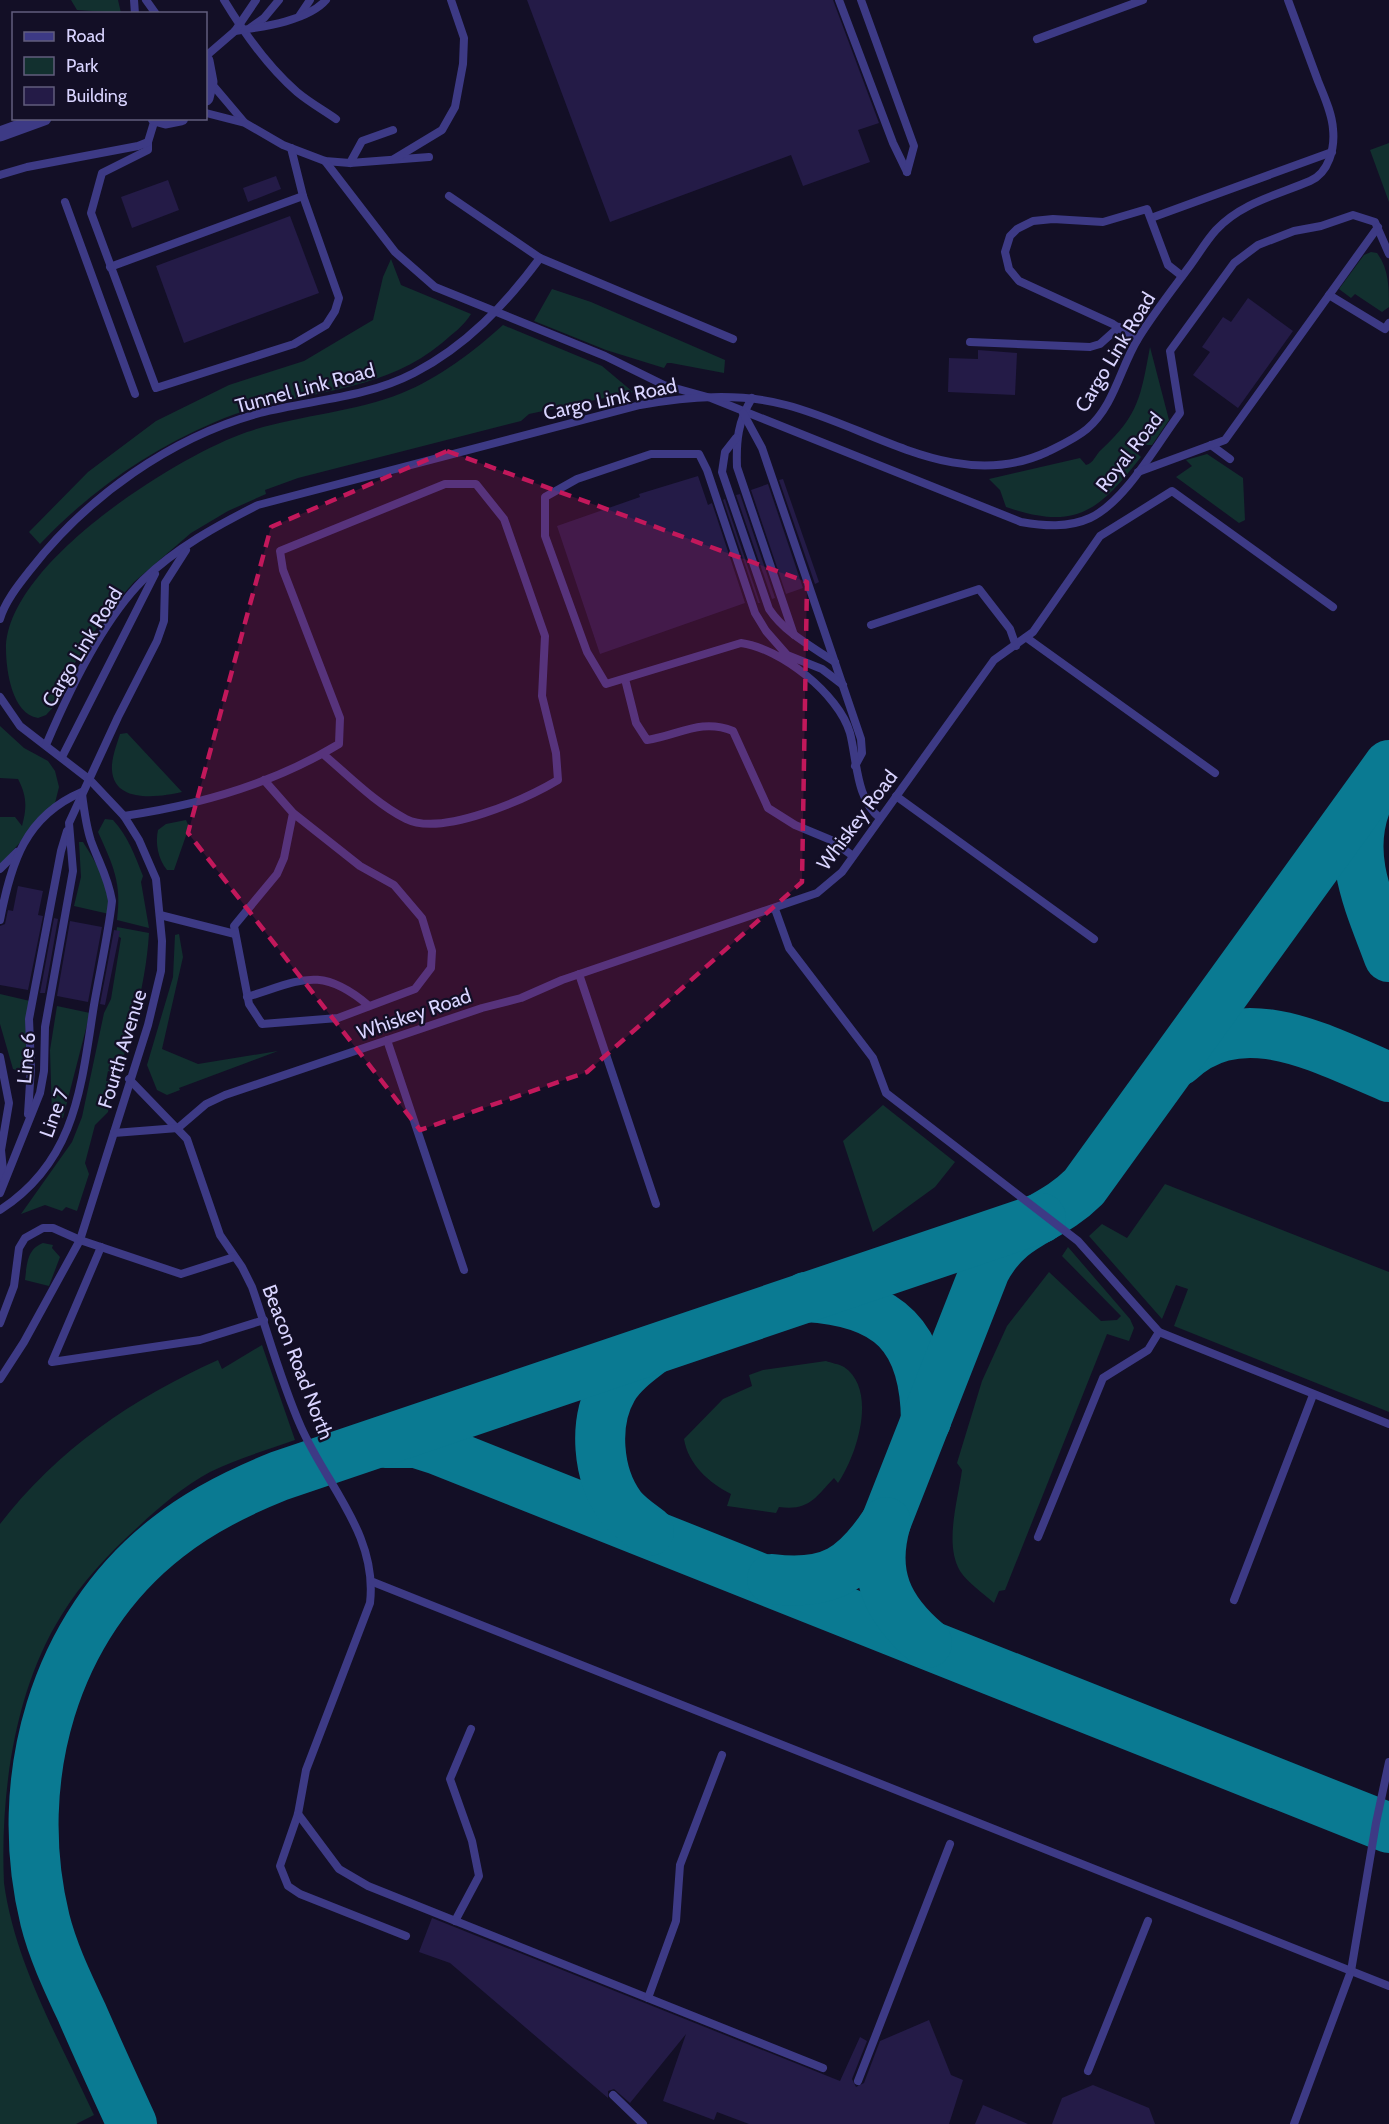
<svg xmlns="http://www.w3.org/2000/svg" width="1389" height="2124" viewBox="0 0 1389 2124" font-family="Cabin,sans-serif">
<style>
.green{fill:#12302f}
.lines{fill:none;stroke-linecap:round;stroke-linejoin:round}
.taxiway{stroke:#0a7a92;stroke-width:50}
.building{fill:#241b47}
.service{stroke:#3d3a85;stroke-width:8}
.minor{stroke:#3d3a85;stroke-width:15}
.marked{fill:#c2185b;fill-opacity:0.2;stroke:#c2185b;stroke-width:4.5;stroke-dasharray:12 8;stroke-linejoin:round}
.labels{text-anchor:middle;stroke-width:4.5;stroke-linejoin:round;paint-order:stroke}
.street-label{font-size:20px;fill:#d9d4ff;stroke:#130f26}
</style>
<rect width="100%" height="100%" fill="#130f26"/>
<g class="green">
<polygon points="71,0 118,0 121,13 77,10"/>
<polygon points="1389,143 1389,202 1370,150"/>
<path d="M1371 252 1377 253C1389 269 1389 288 1389 307L1382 312 1355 294 1351 298 1339 289 1364 255Z"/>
<path d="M391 259 401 285 471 314C464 326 452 334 442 343 376 398 291 389 215 422 149 450 89 492 40 544L29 532 88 472 156 421 229 385 304 361 373 320 383 277Z"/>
<polygon points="552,289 591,302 725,360 724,373 671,363 667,363 664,368 606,350 534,321"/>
<path d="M503 325 602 366 633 392 529 414 521 421 298 478 265 490 266 494 228 511 191 533 134 582 105 615 73 666 58 702 46 715 38 718C12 714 6 670 6 649 6 564 175 457 247 432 298 415 352 413 402 393 439 378 473 352 503 325Z"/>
<path d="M1150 347 1169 420 1152 445H1142L1132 436 1125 442 1141 457C1099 511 1076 531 1006 507L1000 490 989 479 1080 458 1086 465C1094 463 1095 455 1102 449 1139 415 1141 395 1150 347Z"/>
<polygon points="1207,454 1243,478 1245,520 1239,523 1176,477 1192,466 1186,460"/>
<path d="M0 726 24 748 48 761 55 771 59 787 55 803 0 865V817H15L22 826C27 808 27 796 18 779L0 778Z"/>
<path d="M127 733 182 792C160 797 114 804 112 770 111 759 117 744 120 734Z"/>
<path d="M105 819 113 820C128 836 135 856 143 876L141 882 149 928 117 920C122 883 113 865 98 832Z"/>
<path d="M186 820 189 827 174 870H167C158 859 155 843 158 830L166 824Z"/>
<path d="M79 842H83C100 869 108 882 109 914L74 906 81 877Z"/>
<path d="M117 927 149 933C146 982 133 1027 118 1074L108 1071 106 1081 113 1082 108 1112 95 1125 85 1163 89 1174 77 1211 66 1207 62 1211 45 1205 21 1214 72 1142 82 1117 104 1013 111 999 121 938 116 935Z"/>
<polygon points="179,934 183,957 162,1049 198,1064 278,1051 179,1088 180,1090 167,1095 157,1090 147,1065 173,977 175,935"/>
<polygon points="0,994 30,1001 24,1068 19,1071 13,1069 0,1024"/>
<polygon points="57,1006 90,1013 63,1118 52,1116 50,1050"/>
<polygon points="883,1105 955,1162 935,1187 873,1232 843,1141"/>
<polygon points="1165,1184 1389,1272 1389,1412 1174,1326 1188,1289 1176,1285 1162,1319 1089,1236 1102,1224 1127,1238"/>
<path d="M43 1243 53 1245 52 1248 60 1257 49 1286 25 1280C27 1264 27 1249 43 1243Z"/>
<path d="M1068 1247 1130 1319 1134 1328 1129 1341 1107 1334 1005 1590 999 1591 994 1603C983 1593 968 1583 960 1571 944 1544 958 1500 962 1470L957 1463 982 1381 1007 1326 1049 1272 1101 1321 1117 1320 1121 1316 1062 1256Z"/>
<path d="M262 1345 295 1440C267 1450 236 1459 210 1472 184 1486 159 1507 138 1527 109 1553 81 1583 61 1616 14 1691 0 1796 4 1883 15 1964 60 2041 94 2115L76 2124H0V1524C57 1450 133 1398 218 1360L222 1369Z"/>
<path d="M826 1361C831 1363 839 1364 844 1367 878 1390 857 1455 838 1483L834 1478C815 1498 809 1511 779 1507L776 1513 727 1506 731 1494C709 1483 688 1464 684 1439L723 1399 752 1386 749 1375 763 1370Z"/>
</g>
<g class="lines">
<g class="taxiway">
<path d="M1367 802C1345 856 1370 905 1389 957"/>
<path d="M1179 1061C1242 1002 1323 1050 1389 1077"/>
<path d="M806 1297C889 1302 925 1336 926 1421"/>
<polyline points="385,1443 416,1443 438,1450 1389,1828"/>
<path d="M886 1522 985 1270C1012 1220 1048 1223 1084 1187L1389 765"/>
<path d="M649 1531C640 1524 628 1516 621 1507 597 1475 593 1422 613 1388 622 1373 637 1362 650 1352"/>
<path d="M772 1579C830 1586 855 1569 886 1522 871 1574 887 1609 927 1643"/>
<path d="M132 2124C115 2087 98 2050 82 2013 68 1983 53 1952 45 1920 11 1781 53 1626 168 1537 202 1510 239 1492 279 1476L1041 1218"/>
</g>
</g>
<g class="building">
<polygon points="527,0 833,0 879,123 858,130 870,162 803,186 791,155 610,222"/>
<polygon points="276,176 281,189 248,202 243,188"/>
<polygon points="168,180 179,210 132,228 121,197"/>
<polygon points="290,216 319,293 184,343 156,266"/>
<polygon points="1248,298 1293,331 1238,408 1193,375 1210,352 1202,347 1223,317 1231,322"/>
<polygon points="978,350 1017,353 1015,395 948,392 949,358 978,359"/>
<polygon points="698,476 708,505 712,503 745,603 600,654 557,526 640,497 639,494"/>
<polygon points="783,479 819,582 815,584 779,480"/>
<polygon points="768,484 803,588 786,594 751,490"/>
<polygon points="740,494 775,598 772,599 736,495"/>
<polygon points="725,499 760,603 758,603 723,500"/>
<polygon points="18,886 43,891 38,915 43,916 28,990 0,985 0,926 5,924 8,910 13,911"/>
<polygon points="54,918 58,919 45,993 40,993"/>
<polygon points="70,921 102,927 88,1002 57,996"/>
<polygon points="114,930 120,931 105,1005 100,1004"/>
<polygon points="432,1918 840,2081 860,2037 867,2041 852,2079 856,2087 864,2083 880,2041 929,2020 951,2075 963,2080 949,2124 749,2124 717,2112 714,2120 663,2101 686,2034 630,2103 614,2089 608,2091 608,2098 450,1963 419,1952"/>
<polygon points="1093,2085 1149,2108 1155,2124 1052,2124 1062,2098"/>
<polygon points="983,2105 1028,2124 975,2124"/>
</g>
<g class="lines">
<g class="service">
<polyline points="134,0 135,14"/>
<polyline points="146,0 156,14"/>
<path d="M224 0C244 33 268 67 297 92 309 102 323 110 336 119"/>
<polyline points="839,0 893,143 907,172"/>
<polyline points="861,0 914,146 907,172"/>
<polyline points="300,15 310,0"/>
<polyline points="250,28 264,18 279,0"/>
<path d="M235 31C262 27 308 21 326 0"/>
<polyline points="1037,39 1143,0"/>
<polyline points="206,56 235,31 256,0"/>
<polyline points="211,83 244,122"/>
<polyline points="206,113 245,123 283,145 325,161 350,163 429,157"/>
<polyline points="148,142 148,150 102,173 91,213 156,388 294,344 326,325 335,311 339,298 303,196 291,148"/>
<polyline points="394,159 442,130 455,107 463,64 464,38 451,0"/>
<path d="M325 161 395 252 435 287 605 356 664 385 711 398 1021 522C1044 526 1068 528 1090 518 1125 502 1157 444 1180 413L1170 351 1234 263 1258 245 1294 231 1321 226 1353 215 1375 222 1389 254"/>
<polyline points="350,163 362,141 393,130"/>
<polyline points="0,175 27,167 138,146 148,142 155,119"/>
<polyline points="449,196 540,258 733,339"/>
<polyline points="65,202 135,394"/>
<polyline points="1151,218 1332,152"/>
<polyline points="110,267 303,196"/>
<polyline points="1329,295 1385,329 1389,323"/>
<polyline points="1137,340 1113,324 1019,281 1009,269 1005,252 1010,236 1017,229 1033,221 1053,219 1103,222 1147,209 1168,265 1182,276"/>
<polyline points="970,342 1090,347 1100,344 1119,327"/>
<path d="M752 398C738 421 736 441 737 467L794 635"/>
<polyline points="743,413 762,448 861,739 862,753 855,766"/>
<path d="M736 438 725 452 722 472 769 609C785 633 811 646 835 662"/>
<polyline points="1211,445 1230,459"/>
<polyline points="1138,472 1225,440 1378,227"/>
<path d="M0 619C5 601 20 583 31 569 87 497 171 437 260 413 311 400 366 398 414 373 466 346 505 305 540 258"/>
<polyline points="871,625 979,589 1010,629 1016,646"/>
<polyline points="1027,638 1215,773"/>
<path d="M625 679 636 723 647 740C679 735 701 718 733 731L768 808 795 825 831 840 853 856"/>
<path d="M843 685 822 669 787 655 766 631 755 613 707 470 699 454H651L577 479 545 497V536L587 652 606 684 741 643C780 648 839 694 850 733 857 760 856 800 880 818"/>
<polyline points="0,697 20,726 90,780 124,816 139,840 156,879 162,941 161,971 148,1025 80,1240 24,1342 0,1379"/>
<path d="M46 745C68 693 103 620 143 580 176 548 218 525 258 505L640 405C688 397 738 392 786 405 872 427 956 494 1047 452 1061 445 1075 439 1087 429 1115 405 1120 367 1139 337 1154 313 1172 290 1189 267 1198 255 1206 241 1216 230 1241 203 1277 195 1310 181 1329 173 1335 148 1333 129 1332 113 1324 96 1318 81 1308 54 1298 27 1288 0"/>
<polyline points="62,757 155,574"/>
<polyline points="264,780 293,813 360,866 394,885 422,918 432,951 431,968 415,989 338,1018 262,1024 249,1004 234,926 277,874 284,858 293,813"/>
<polyline points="896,796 1094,939"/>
<path d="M124 816C199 805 273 784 339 744L340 718 283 570 280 551 445 484H476L504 519 545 636 542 696 556 753 558 780C526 799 442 837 406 819 375 803 349 776 323 754"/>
<polyline points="0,869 17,852"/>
<polyline points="775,909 789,948 873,1058 886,1093 1078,1241 1159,1332 1389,1424"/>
<polyline points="160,915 235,934"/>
<path d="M0 920C11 863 25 816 82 792"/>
<polyline points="579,974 656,1204"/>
<path d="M247 997C302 980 321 965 369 1006"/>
<polyline points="387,1040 464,1270"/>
<polyline points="0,1057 9,1103 1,1150 4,1181"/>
<path d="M129 1079 187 1139 220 1235 242 1267 252 1287C268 1333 281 1382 301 1427 327 1486 378 1535 370 1603L306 1770 298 1814 280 1866 288 1886 300 1894 406 1936"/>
<polyline points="28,1114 31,1067 29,1019 61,851 67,831"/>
<polyline points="178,1128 206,1104 225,1095 482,1008 521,998 562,980 817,893 842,872 994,660 1033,632 1100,536 1172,491 1333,607"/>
<polyline points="114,1133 178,1128"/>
<polyline points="0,1193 40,1093 44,1071 45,1027 73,871 69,823 118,717 157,641 164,621 165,583 186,550"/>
<path d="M0 1210C76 1161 81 1087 94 1005 100 970 108 936 112 901 108 877 99 863 91 841 86 826 84 810 82 794"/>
<polyline points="101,1247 52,1362 200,1340 264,1320"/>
<polyline points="0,1323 14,1286 19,1248 25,1238 43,1228 53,1228 80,1240 181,1274 234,1257"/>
<polyline points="1038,1537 1103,1378 1148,1350 1159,1332"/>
<polyline points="373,1582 1389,1986"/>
<polyline points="1234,1600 1313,1395"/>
<polyline points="298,1814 339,1869 368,1886 823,2068"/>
<polyline points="455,1921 479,1876 472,1841 450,1779 471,1729"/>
<polyline points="648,1998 676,1921 680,1865 722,1755"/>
<polyline points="1088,2071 1148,1921"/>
<polyline points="858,2081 950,1844"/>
<polyline points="613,2095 643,2124"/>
<polyline points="1294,2124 1351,1971 1376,1823 1389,1762"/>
</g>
<g class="minor">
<polyline points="206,61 210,82 206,98"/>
<polyline points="155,118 166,121 181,118"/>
<polyline points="0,134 44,118"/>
</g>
</g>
<path class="marked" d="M447 451 807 582 802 882 587 1072 420 1130 188 833 271 527Z"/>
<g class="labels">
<g class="street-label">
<text transform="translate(1115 352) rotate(-59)" y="7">Cargo Link Road</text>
<text transform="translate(305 388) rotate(-15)" y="7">Tunnel Link Road</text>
<text transform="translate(610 399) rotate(-12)" y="7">Cargo Link Road</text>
<text transform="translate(1129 452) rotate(-52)" y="7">Royal Road</text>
<text transform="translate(82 647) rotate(-59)" y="7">Cargo Link Road</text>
<text transform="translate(857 820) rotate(-53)" y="7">Whiskey Road</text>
<text transform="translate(414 1014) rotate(-19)" y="7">Whiskey Road</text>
<text transform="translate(122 1049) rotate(-73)" y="7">Fourth Avenue</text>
<text transform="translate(26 1058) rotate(-85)" y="7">Line 6</text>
<text transform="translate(54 1113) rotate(-70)" y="7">Line 7</text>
<text transform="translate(298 1362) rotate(69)" y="7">Beacon Road North</text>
</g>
</g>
<rect x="12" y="12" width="195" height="108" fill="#130f26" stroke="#625e7d" stroke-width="1.5"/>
<rect x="24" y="32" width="30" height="9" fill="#3d3a85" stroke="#625e7d" stroke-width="1.5"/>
<text x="66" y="42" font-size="18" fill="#d9d4ff">Road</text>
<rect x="24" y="57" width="30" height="18" fill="#12302f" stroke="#625e7d" stroke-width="1.5"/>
<text x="66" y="72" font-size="18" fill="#d9d4ff">Park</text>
<rect x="24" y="87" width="30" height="18" fill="#241b47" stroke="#625e7d" stroke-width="1.5"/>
<text x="66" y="102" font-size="18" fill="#d9d4ff">Building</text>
</svg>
